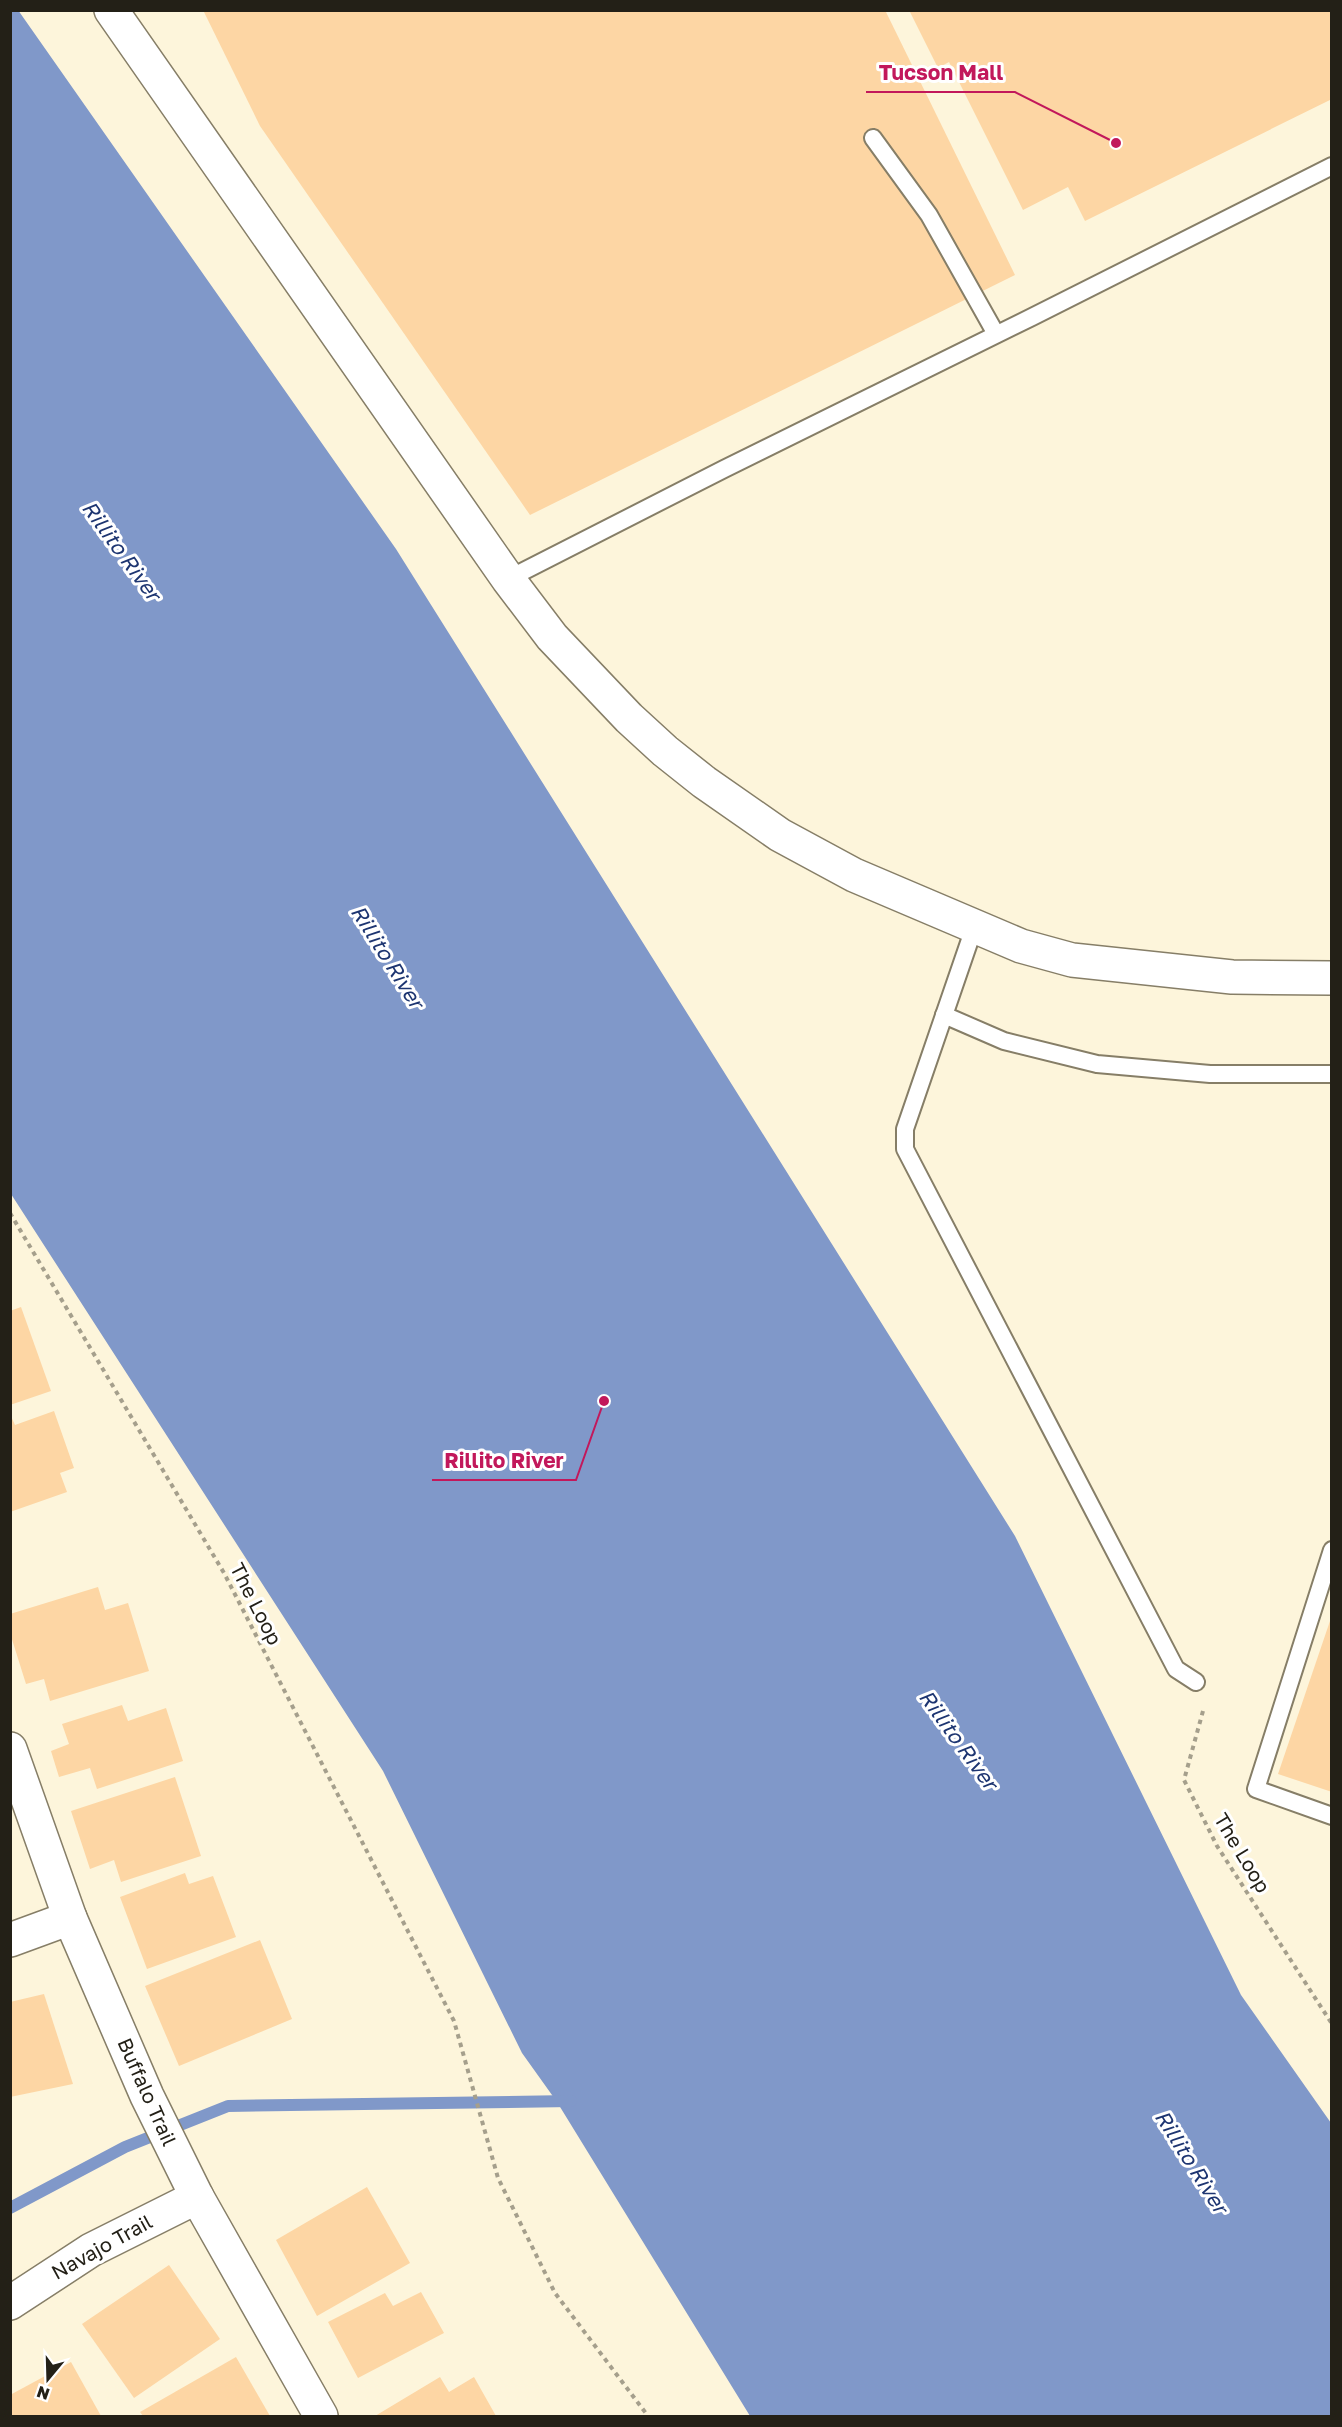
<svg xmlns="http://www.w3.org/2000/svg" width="1342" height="2427" viewBox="0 0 1342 2427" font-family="'Golos Text',sans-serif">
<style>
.water{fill:#8098c9}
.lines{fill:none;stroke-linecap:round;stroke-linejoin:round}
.stream{stroke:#8098c9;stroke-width:12}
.building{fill:#fdd6a4}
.lane-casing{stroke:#867e67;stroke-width:20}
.street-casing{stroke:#867e67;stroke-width:36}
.path{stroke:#a59f8c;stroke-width:4;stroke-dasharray:4.5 4.5;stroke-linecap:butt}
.lane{stroke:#fff;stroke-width:16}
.street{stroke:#fff;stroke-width:33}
.labels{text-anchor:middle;stroke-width:6;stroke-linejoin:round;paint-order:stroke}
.street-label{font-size:20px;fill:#232017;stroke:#fff}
.water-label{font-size:21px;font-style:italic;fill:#1d3571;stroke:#fff}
.leader{fill:none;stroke:#c2185b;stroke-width:2}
.callout-dot{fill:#c2185b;stroke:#fff;stroke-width:2}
.callout-label{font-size:21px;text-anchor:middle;font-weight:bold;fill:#c2185b;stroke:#fff;stroke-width:6;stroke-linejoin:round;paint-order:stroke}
</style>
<rect width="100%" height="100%" fill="#fdf5db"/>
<polygon class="water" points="18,10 396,549 1015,1536 1241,1995 1331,2123 1331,2416 750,2416 557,2102 522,2053 383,1771 11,1194 10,11"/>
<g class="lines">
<polyline class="stream" points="10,2208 125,2147 228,2106 571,2101"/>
</g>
<g class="building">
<polygon points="203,10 885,10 1015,275 530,515 260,126"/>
<polygon points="909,10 1332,10 1332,99 1085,221 1068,187 1023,210 949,62 938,68"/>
<polygon points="21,1307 51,1391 10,1405 10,1311"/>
<polygon points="54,1411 74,1468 60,1473 67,1492 10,1512 10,1414 15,1425"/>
<polygon points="98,1587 105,1610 128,1603 149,1671 50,1701 44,1679 26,1684 10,1633 10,1614"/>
<polygon points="1331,1618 1332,1618 1332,1792 1278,1774"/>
<polygon points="122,1705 128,1721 166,1708 183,1761 97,1789 90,1768 59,1777 51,1751 69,1744 62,1724"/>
<polygon points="175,1777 201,1856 121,1882 114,1860 90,1869 71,1811"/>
<polygon points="185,1873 189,1884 213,1876 236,1937 147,1969 120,1897"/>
<polygon points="260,1940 292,2019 179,2066 145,1986"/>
<polygon points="44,1994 73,2084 10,2097 10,2002"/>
<polygon points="367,2187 410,2263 317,2316 276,2240"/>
<polygon points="169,2265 220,2339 134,2398 82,2324"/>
<polygon points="421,2292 444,2333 358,2378 328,2322 385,2293 393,2306"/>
<polygon points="236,2357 270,2416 143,2416 140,2412"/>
<polygon points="71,2362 101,2416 10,2416 10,2395"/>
<polygon points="440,2377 449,2392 474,2377 496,2416 375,2416"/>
</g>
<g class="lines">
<defs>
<g id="lane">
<polyline points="873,138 929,215 996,334"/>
<polyline points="508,579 724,469 1032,317 1332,166"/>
<polyline points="974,928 905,1129 905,1149 1176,1669 1196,1682"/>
<polyline points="944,1015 1004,1041 1097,1064 1210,1074 1332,1074"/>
<polyline points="1332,1550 1256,1789 1332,1816"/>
</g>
<g id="street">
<polyline points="111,10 508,579 552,637 629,718 665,751 704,782 780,835 854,875 1021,946 1072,960 1232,977 1332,978"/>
<polyline points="10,1749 70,1918 147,2096 197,2197 321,2416"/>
<polyline points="10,1940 70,1918"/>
<polyline points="10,2303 91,2250 197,2197"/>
</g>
</defs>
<use href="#lane" class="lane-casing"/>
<use href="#street" class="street-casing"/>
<g class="path">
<polyline points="10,1213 224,1573 454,2021 498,2178 555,2293 648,2416"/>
<polyline points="1203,1711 1184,1780 1217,1846 1332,2024"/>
</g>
<use href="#lane" class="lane"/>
<use href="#street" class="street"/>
</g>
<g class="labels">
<g class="street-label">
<text transform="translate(256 1604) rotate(63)" y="7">The Loop</text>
<text transform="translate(1242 1853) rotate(59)" y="7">The Loop</text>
<text transform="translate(147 2092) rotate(66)" y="7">Buffalo Trail</text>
<text transform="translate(102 2247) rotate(-29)" y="7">Navajo Trail</text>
</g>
<g class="water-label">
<text transform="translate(121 551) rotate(54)" y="7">Rillito River</text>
<text transform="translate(387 957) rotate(58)" y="7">Rillito River</text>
<text transform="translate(958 1740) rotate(54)" y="7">Rillito River</text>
<text transform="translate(1191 2162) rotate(58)" y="7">Rillito River</text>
</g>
</g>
<path class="leader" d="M1116 143L1015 92H866M604 1401L576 1480H432"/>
<g class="callout-dot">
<circle cx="1116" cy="143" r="6"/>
<circle cx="604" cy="1401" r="6"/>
</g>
<g class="callout-label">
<text x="941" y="80">Tucson Mall</text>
<text x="504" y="1468">Rillito River</text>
</g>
<rect width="1342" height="2427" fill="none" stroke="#232017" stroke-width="24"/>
<g transform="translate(48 2379) rotate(199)" stroke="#ffffff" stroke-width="4.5" paint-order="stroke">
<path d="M0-4.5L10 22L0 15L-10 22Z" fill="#232017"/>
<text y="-9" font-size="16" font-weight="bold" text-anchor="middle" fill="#232017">N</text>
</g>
</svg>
